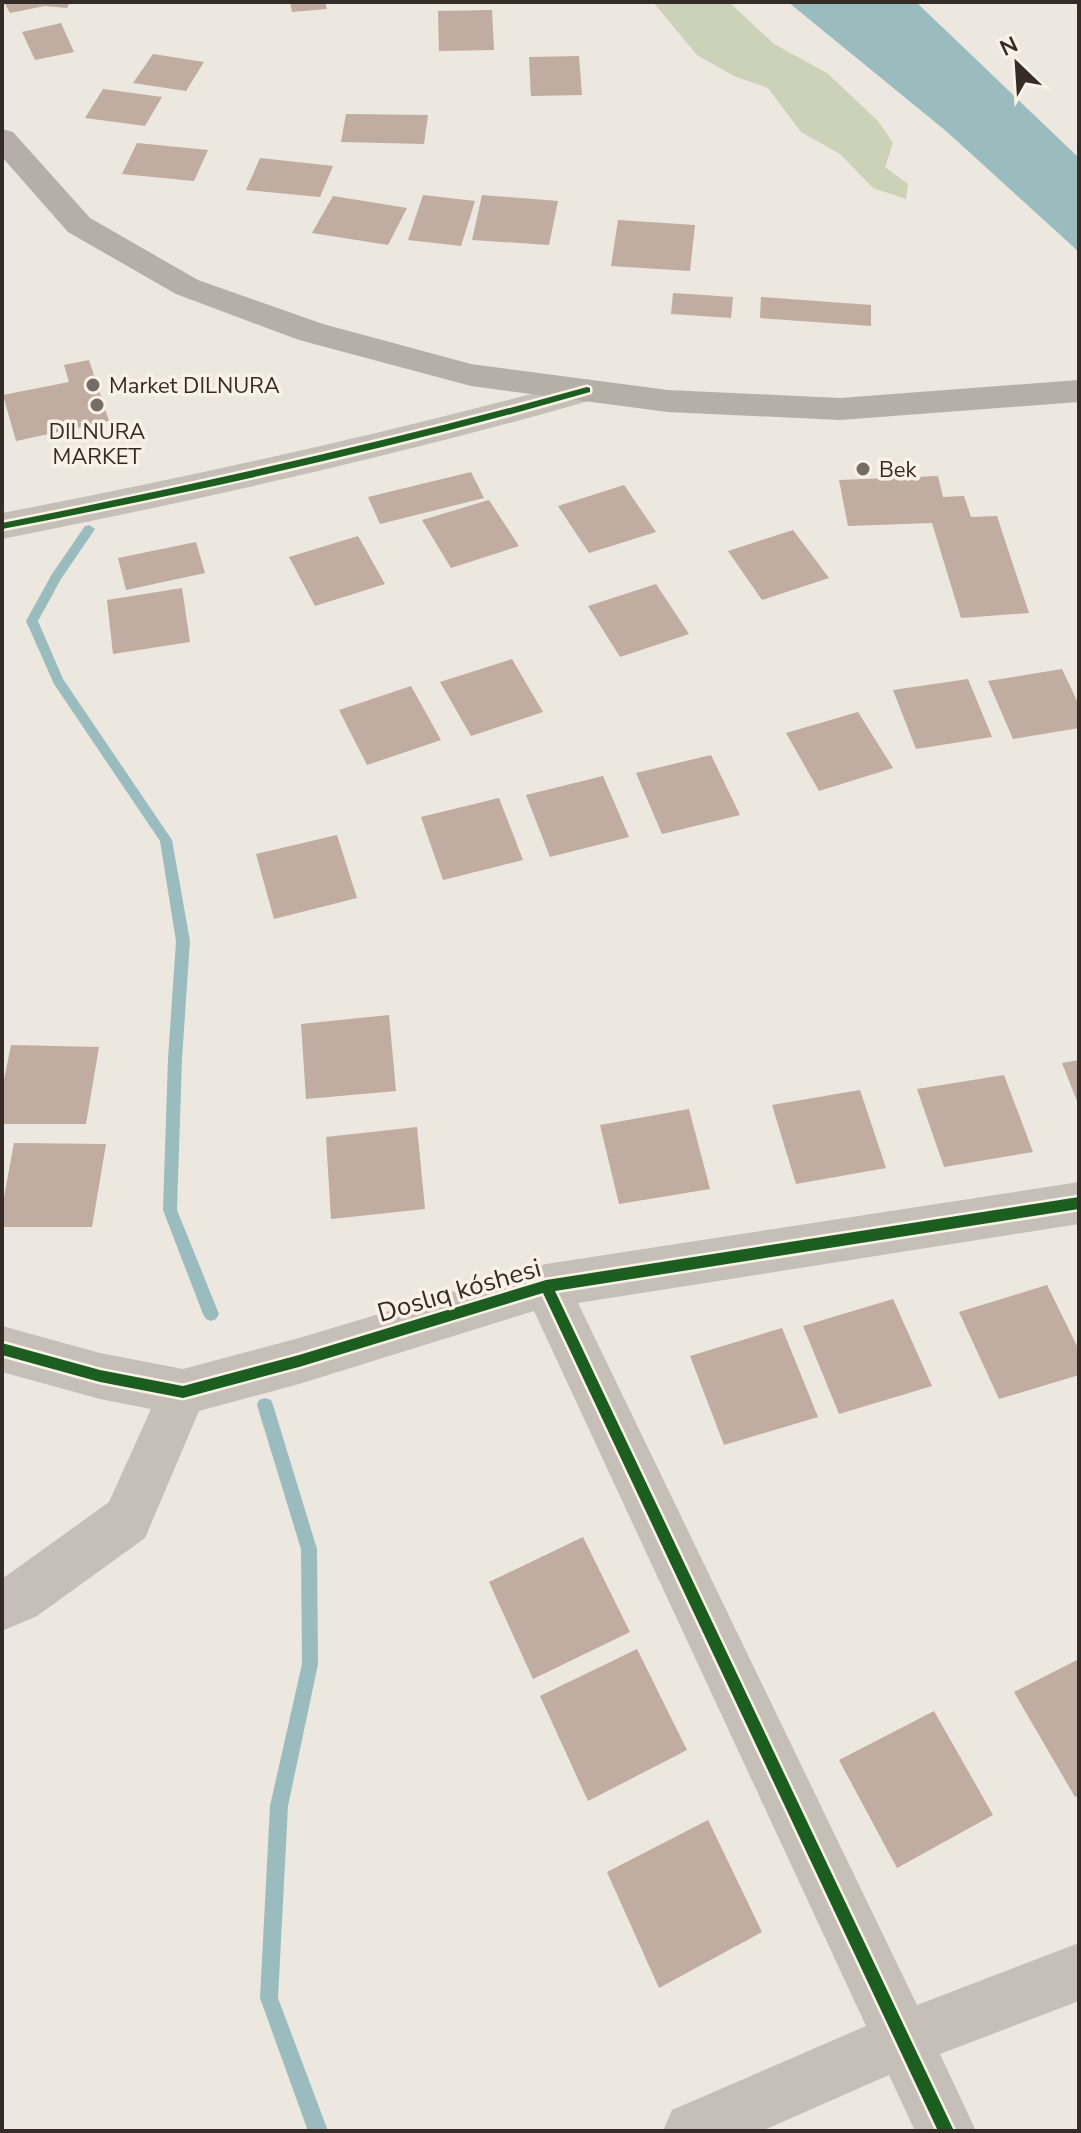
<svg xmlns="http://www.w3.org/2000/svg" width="1081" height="2133" viewBox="0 0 1081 2133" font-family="'Nunito Sans',sans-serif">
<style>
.green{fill:#ccd2b8}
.water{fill:#9bbcbe}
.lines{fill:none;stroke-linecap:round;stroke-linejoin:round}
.stream{fill:#9bbcbe;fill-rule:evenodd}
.building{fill:#c0aca0}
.street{fill:#c5bfb8;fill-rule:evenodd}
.secondary{fill:#b6afa8;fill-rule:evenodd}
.cycleway-casing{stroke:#faf2e6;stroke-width:5}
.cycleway{fill:#1b5e20;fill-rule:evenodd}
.poi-dot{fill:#766d67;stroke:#faf2e6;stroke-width:3}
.labels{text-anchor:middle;stroke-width:7;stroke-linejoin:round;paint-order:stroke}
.far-poi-label{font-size:22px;fill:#362c27;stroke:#faf2e6;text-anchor:start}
.street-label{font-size:26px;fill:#362c27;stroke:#faf2e6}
</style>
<rect width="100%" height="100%" fill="#ece7df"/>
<polygon class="green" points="653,2 729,2 774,44 827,73 878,121 893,143 885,167 908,184 906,199 873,188 840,154 801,132 768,88 734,76 697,55"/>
<polygon class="water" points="788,2 916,2 1079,158 1079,252 946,131"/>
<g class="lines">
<g class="stream">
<polygon points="89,525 95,529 61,579 38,621 63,679 172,840 190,941 182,1059 177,1210 219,1314 216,1319 211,1321 206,1319 203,1314 163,1210 168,1059 176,941 160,841 54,684 26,621 52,574 85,526"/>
<polygon points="265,1398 271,1400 273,1405 317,1549 318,1664 288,1806 278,1998 328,2131 308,2131 260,1998 270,1806 302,1664 301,1549 257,1405 259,1400"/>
</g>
</g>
<g class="building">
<polygon points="4,2 70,2 67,8 45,6 10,13"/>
<polygon points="290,2 325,2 327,9 292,12"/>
<polygon points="492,10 494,50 439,51 438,11"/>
<polygon points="61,23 74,52 35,60 22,32"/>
<polygon points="153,54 204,62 186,91 133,83"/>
<polygon points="579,56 582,95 531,96 529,57"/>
<polygon points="103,89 162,97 145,126 85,118"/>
<polygon points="346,114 428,115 424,144 341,142"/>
<polygon points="137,143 208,150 194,181 122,174"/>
<polygon points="260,158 333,166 320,197 246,190"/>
<polygon points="423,195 475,201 461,246 408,240"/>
<polygon points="482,195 558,201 549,245 472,240"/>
<polygon points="333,196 407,208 388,245 312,233"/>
<polygon points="618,220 695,225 690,271 611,266"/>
<polygon points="673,293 733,297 731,318 671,314"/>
<polygon points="761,297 871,305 871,326 760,318"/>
<polygon points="89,360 109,421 16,441 3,395 69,382 64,365"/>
<polygon points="471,472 484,498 380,524 368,497"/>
<polygon points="938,476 943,497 964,496 971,517 997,516 1029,613 961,618 932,523 848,526 839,480"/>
<polygon points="624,485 656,532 589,553 558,506"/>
<polygon points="489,500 519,546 451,568 422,520"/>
<polygon points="793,530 829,578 762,600 728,551"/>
<polygon points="358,536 385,584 315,606 289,557"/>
<polygon points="196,542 205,573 126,590 118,558"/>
<polygon points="656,584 689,634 620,657 588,606"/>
<polygon points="182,588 190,642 113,654 107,600"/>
<polygon points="512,659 543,712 471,736 440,682"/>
<polygon points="1062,669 1079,705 1079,728 1013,739 988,681"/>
<polygon points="968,679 992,737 916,749 893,690"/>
<polygon points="411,686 441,740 367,765 339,710"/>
<polygon points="858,712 893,768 819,791 786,733"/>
<polygon points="711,755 740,815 662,834 636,773"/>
<polygon points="603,776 629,837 550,857 526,795"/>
<polygon points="499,798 523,860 443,880 421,817"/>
<polygon points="337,835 357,898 274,919 256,854"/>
<polygon points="389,1015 396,1091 306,1099 301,1024"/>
<polygon points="11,1045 99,1047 86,1124 2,1124 2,1090"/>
<polygon points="1079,1060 1079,1106 1062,1063"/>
<polygon points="1004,1075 1033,1152 944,1167 917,1089"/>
<polygon points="860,1090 886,1168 796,1184 772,1105"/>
<polygon points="689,1109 710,1189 619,1204 600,1125"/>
<polygon points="417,1127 425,1209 331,1219 326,1137"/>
<polygon points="14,1143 106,1144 92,1227 2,1227 2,1208"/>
<polygon points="1047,1285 1079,1350 1079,1375 999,1399 959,1312"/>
<polygon points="893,1299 932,1386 839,1414 803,1326"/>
<polygon points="782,1328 818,1417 724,1445 690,1356"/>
<polygon points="583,1537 630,1632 533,1679 489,1582"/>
<polygon points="637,1649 687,1750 588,1801 540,1696"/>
<polygon points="1079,1659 1079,1795 1075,1797 1014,1692"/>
<polygon points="934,1711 993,1815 897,1868 839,1760"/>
<polygon points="708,1820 762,1932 659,1988 607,1872"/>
</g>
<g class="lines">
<g class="street">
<path d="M587 379 599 382 604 390 599 398C402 455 203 499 2 539V513C199 475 393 432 587 379Z"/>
<polygon points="1079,1182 1079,1224 578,1303 917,2005 1079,1943 1079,2001 940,2054 976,2131 915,2131 889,2075 762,2131 663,2131 672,2110 866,2026 534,1311 299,1384 199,1411 145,1538 37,1616 2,1631 2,1579 109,1502 151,1409 100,1399 2,1372 2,1326 100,1353 183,1369 299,1338 546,1264"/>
</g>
<polygon class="secondary" points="2,129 13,132 90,218 198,280 323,324 471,364 668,390 840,398 1079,380 1079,402 840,420 668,412 471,386 299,340 176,294 68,232 2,157"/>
<defs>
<g id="cycleway">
<path d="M587 387 590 388V392C396 448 200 491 2 529V523C199 484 393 441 587 387Z"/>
<polygon points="1079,1197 1079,1209 555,1291 954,2131 938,2131 543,1293 299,1367 183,1398 100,1382 2,1355 2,1343 100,1370 183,1386 299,1355 546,1280"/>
</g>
</defs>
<use href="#cycleway" class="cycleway-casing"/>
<use href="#cycleway" class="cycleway"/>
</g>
<g class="poi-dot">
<circle cx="93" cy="385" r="8"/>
<circle cx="97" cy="405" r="8"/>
<circle cx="863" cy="469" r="8"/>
</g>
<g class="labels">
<g class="far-poi-label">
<text x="109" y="393">Market DILNURA</text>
<text x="97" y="439" text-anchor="middle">DILNURA<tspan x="97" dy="25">MARKET</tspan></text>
<text x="879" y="477">Bek</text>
</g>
<g class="street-label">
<text transform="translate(459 1290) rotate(-16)" y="9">Doslıq kóshesi</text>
</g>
</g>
<rect width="1081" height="2133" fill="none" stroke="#362c27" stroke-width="8"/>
<g transform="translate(1017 64) rotate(335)" stroke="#faf2e6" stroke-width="6" paint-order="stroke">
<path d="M0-6L14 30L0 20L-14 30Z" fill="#362c27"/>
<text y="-12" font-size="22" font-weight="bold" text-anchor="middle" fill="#362c27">N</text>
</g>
</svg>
